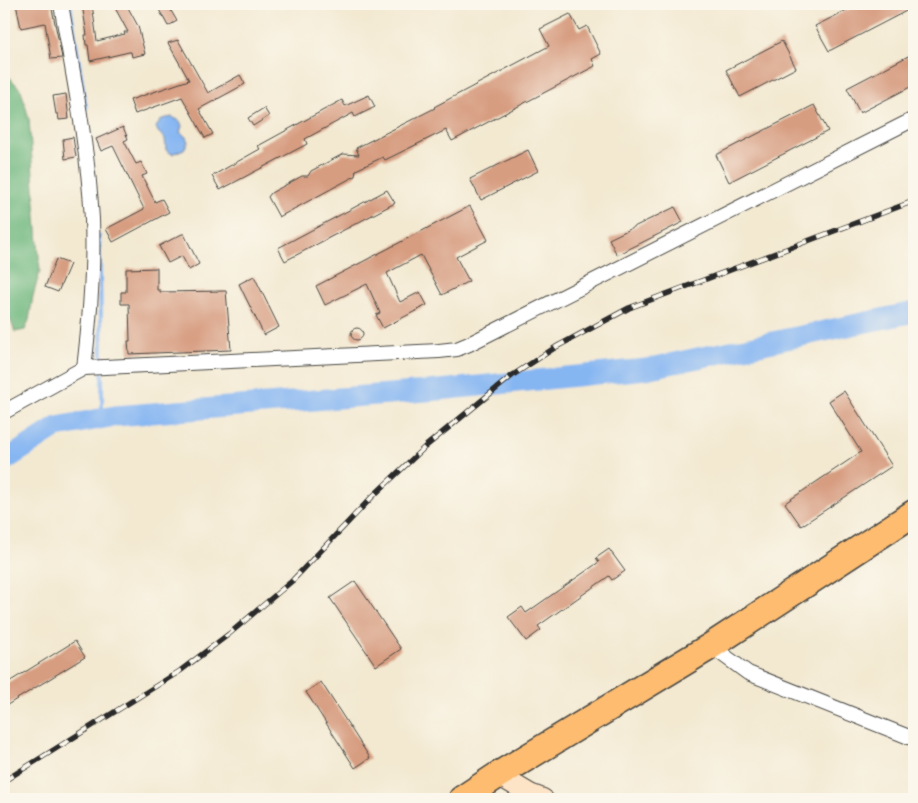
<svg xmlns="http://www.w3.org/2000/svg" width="918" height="803" viewBox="0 0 918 803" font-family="Cardo,serif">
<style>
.forest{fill:#6eb77e;stroke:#4c7154}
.water{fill:#86b6f2;stroke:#58708e}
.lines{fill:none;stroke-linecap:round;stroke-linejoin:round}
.stream{stroke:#86b6f2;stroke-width:4}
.river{stroke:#86b6f2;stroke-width:21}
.building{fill:#d79d81}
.street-casing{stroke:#494844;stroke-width:16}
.secondary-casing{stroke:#494844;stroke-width:22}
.highway-casing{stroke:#494844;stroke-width:29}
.street{stroke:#fff;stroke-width:14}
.secondary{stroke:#fee4c6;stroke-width:20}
.highway{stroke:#fdbc70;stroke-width:26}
.rail-casing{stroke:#2b2b2b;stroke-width:5.5}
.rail{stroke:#fbf7ec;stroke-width:4;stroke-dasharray:11;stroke-linecap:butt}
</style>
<rect width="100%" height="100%" fill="#fbf7ec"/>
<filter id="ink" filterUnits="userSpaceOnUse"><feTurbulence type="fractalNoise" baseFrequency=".02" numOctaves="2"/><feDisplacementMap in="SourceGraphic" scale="10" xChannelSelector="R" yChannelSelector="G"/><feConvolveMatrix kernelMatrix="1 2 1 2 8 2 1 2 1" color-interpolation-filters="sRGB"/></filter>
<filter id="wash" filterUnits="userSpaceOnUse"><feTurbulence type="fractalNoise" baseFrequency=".0096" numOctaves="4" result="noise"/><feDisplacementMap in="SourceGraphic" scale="20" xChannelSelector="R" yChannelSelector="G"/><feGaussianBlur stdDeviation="1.12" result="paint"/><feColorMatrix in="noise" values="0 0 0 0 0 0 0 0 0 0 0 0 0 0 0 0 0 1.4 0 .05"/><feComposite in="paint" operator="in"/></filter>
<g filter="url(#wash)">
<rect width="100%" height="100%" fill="#f3e9d1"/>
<polygon class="forest" points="4,71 21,90 29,119 40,271 33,296 29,320 25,330 15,332 11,321 4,310"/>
<polygon class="water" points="172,117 180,121 182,126 180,132 186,137 188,142 184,149 172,154 166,150 165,138 158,132 156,127 162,119"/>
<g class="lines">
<g class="stream">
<polyline points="70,4 86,108"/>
<polyline points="99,236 102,360"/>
<polyline points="102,418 102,372"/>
</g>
<polyline class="river" points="4,461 57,427 115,416 439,390 646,369 914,312"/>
</g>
<g id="blocks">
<g class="building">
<polygon points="16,4 51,4 62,58 51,59 45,23 21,28"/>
<polygon points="82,4 92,4 97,41 125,34 124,32 128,32 113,4 126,4 138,26 145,54 132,57 131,52 129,52 90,61 88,45 86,45 85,35 87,35"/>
<polygon points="156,4 167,4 177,21 168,26"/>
<polygon points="859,4 914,4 914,7 829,51 815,26"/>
<polygon points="570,14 579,30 587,26 601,54 592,59 595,66 452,141 446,130 385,160 383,157 356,170 355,176 279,217 268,197 271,193 302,176 308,176 311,171 343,154 359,155 356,148 435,108 434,107 549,46 540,29"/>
<polygon points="178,40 208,93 240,75 245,84 199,109 213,134 205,138 182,97 135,114 130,100 189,80 168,43"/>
<polygon points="782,41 796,68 740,97 726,70"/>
<polygon points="914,53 914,85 860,113 847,88"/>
<polygon points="66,94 69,119 59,120 58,114 56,114 53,96"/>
<polygon points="369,95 375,107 355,117 353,113 305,139 307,144 220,190 212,176 260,149 258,146 342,100 345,106"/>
<polygon points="814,105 828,131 729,182 716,155"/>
<polygon points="264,108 269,116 253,126 248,118"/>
<polygon points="123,127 128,139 124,141 136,164 141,162 147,174 142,176 155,202 162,199 169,212 113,242 106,229 144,209 113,146 101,151 96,139"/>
<polygon points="73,137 76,157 65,159 63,139"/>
<polygon points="528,150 538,171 481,200 470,179"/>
<polygon points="387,190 395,203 285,261 278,248"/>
<polygon points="470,206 488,240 456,257 469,281 442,295 421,255 387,273 400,302 420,292 427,305 383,328 376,315 380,313 367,284 325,305 316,286"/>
<polygon points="675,207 683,222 617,255 609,239"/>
<polygon points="182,234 184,234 199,264 189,270 182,256 168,263 159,246"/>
<polygon points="56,259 70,264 58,292 45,287"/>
<polygon points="157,268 157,290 160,290 160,292 226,291 231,350 129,354 128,341 130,341 129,304 121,304 121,292 126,292 126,269"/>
<polygon points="254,276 279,327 264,335 239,284"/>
<circle cx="357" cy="334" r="6"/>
<polygon points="844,391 892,466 801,526 785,503 861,452 829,401"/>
<polygon points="609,549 625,571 612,580 609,576 538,626 541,630 526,641 508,617 522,607 526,613 599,562 596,558"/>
<polygon points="355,581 401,649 376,666 330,598"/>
<polygon points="75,641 85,657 4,707 4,685"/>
<polygon points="321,682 370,758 355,768 306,692"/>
</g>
</g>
</g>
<g filter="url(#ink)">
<use href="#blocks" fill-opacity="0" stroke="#494844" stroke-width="1"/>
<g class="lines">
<defs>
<g id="street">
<path d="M61 4C73 74 88 148 92 219 94 269 90 319 84 368"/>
<polyline points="4,412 84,368 439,351 457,349 469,344 914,119"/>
<polyline points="711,646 748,673 914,739"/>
</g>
<polyline id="secondary" points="498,775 530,794 543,799"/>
<polyline id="highway" points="462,799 498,775 711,646 914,513"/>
</defs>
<use href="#street" class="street-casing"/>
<use href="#secondary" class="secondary-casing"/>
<use href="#highway" class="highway-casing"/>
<use href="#street" class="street"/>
<use href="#secondary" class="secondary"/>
<use href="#highway" class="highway"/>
<defs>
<polyline id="rail" points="4,781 180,671 229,634 292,581 372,497 426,446 513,375 556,347 629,308 914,201"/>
</defs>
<use href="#rail" class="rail-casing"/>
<use href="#rail" class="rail"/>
</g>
</g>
<rect width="918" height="803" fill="none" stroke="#fbf7ec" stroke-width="20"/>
</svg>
